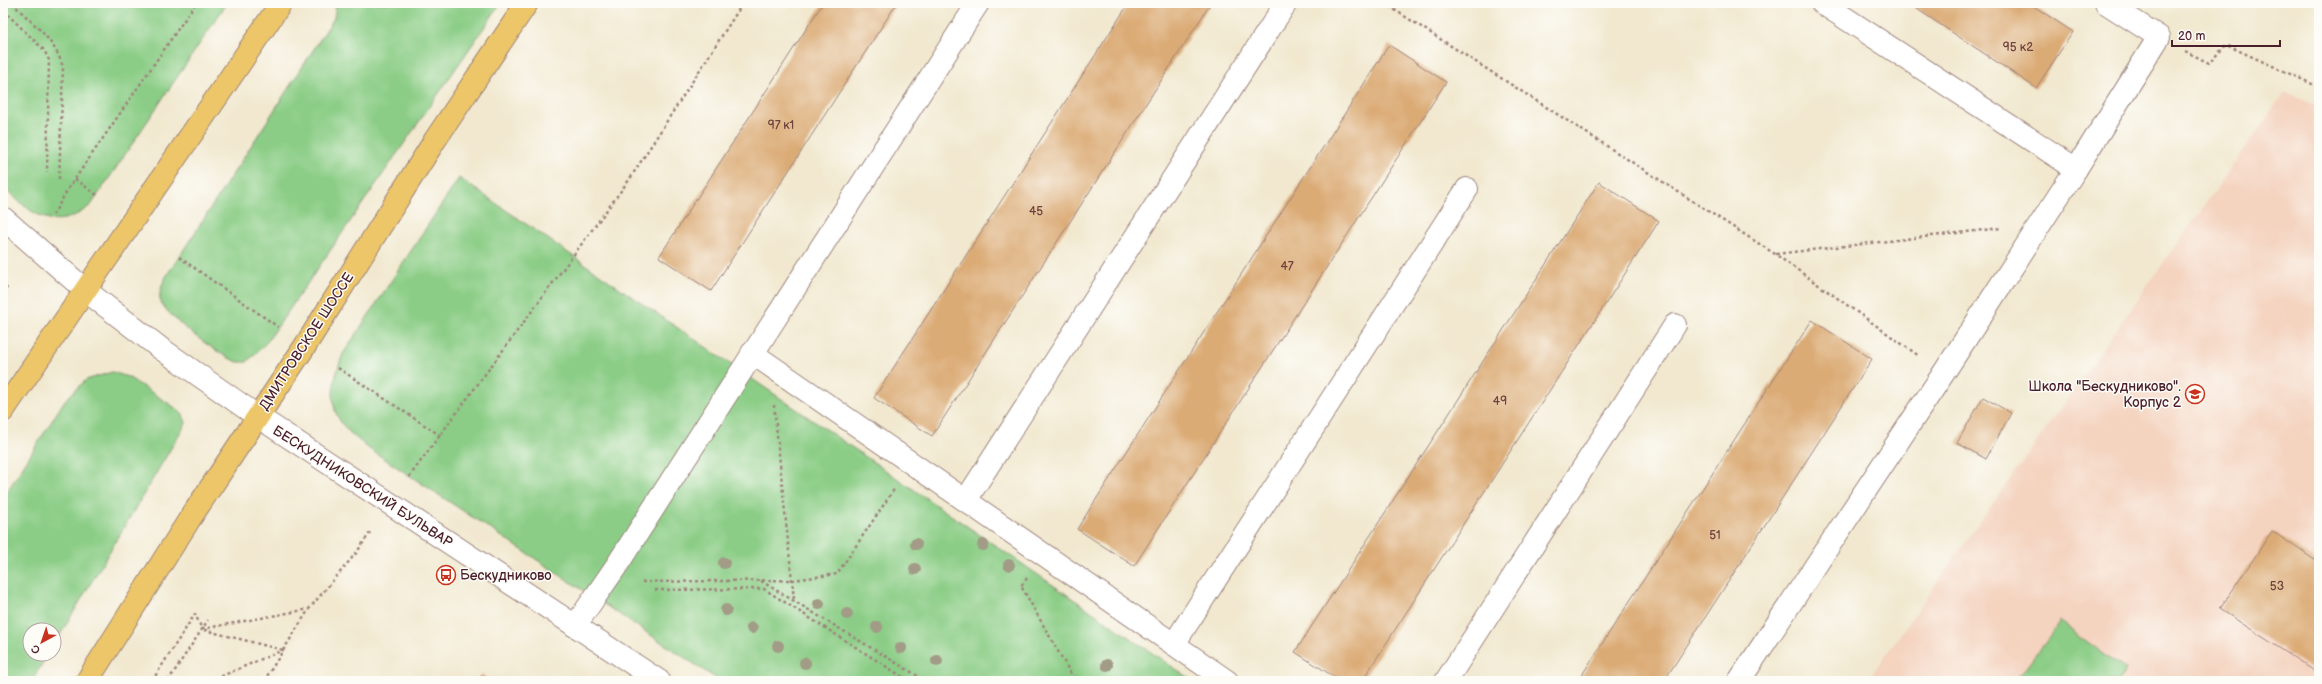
<svg xmlns="http://www.w3.org/2000/svg" width="2322" height="684" viewBox="0 0 2322 684" font-family="'Balsamiq Sans',sans-serif">
<style>
.built{fill:#f4d3bf}
.green{fill:#8bcd86;stroke:#6a7658}
.building{fill:#dbab76}
.lines{fill:none;stroke-linecap:round;stroke-linejoin:round}
.minor-casing{stroke:#9e847d;stroke-width:24}
.major-casing{stroke:#9e847d;stroke-width:24}
.path{stroke:#9e847d;stroke-width:2.5;stroke-dasharray:3 3;stroke-linecap:butt}
.minor{stroke:#fff;stroke-width:22}
.major{stroke:#ecc669;stroke-width:22}
.tree{fill:#a29b86}
.labels{text-anchor:middle;stroke-width:3;stroke-linejoin:round;paint-order:stroke}
.number-label{font-size:12px;fill:#6e423e}
.street-label{font-size:14px;fill:#4a1f2b;stroke:#fdfcf7}
.poi-label{font-size:14px;fill:#4a1f2b;stroke:#fdfcf7;text-anchor:end}
</style>
<rect width="100%" height="100%" fill="#fdfcf7"/>
<filter id="ink" filterUnits="userSpaceOnUse"><feTurbulence type="fractalNoise" baseFrequency=".025" numOctaves="2"/><feDisplacementMap in="SourceGraphic" scale="8" xChannelSelector="R" yChannelSelector="G"/><feConvolveMatrix kernelMatrix="1 2 1 2 8 2 1 2 1" color-interpolation-filters="sRGB"/></filter>
<filter id="wash" filterUnits="userSpaceOnUse"><feTurbulence type="fractalNoise" baseFrequency=".012" numOctaves="4" result="noise"/><feDisplacementMap in="SourceGraphic" scale="16" xChannelSelector="R" yChannelSelector="G"/><feGaussianBlur stdDeviation="0.9" result="paint"/><feColorMatrix in="noise" values="0 0 0 0 0 0 0 0 0 0 0 0 0 0 0 0 0 1.4 0 .05"/><feComposite in="paint" operator="in"/></filter>
<g filter="url(#wash)">
<rect width="100%" height="100%" fill="#f1e8cf"/>
<polygon class="built" points="2285,92 2319,107 2319,681 1867,681"/>
<g class="green">
<path d="M3 3H227L91 205C54 235 32 214 3 187Z"/>
<path d="M336 3H501L267 342 247 362C244 362 241 362 238 362 222 358 162 314 160 299 158 284 172 268 179 257L334 18Z"/>
<path d="M459 178 1193 681H720L368 448C360 441 350 434 343 425 326 404 334 377 343 354Z"/>
<polygon points="112,372 128,377 177,409 183,415 186,423 54,645 54,630 30,630 30,654 48,654 32,681 3,681 3,498 65,400 86,380"/>
<polygon points="2060,622 2126,670 2118,681 2016,681"/>
</g>
<g id="blocks">
<g class="building">
<polygon points="823,3 897,3 711,291 659,257"/>
<polygon points="1129,3 1211,3 932,436 874,398"/>
<polygon points="1908,3 2029,3 2073,32 2036,88"/>
<polygon points="1389,45 1446,82 1134,566 1077,529"/>
<polygon points="1599,182 1659,221 1362,681 1341,681 1295,652"/>
<polygon points="1812,320 1872,359 1730,579 1664,681 1578,681"/>
<polygon points="1983,397 2011,413 1986,459 1957,443"/>
<polygon points="2272,531 2319,563 2319,674 2220,609"/>
<polygon points="482,675 491,681 478,681"/>
</g>
</g>
</g>
<g filter="url(#ink)">
<use href="#blocks" fill-opacity="0" stroke="#9e847d" stroke-width="1"/>
<g class="lines">
<defs>
<g id="minor">
<polyline points="1822,3 2076,169 2159,37 2106,3"/>
<polyline points="3,218 85,290 160,348 257,416 659,681"/>
<polyline points="752,353 1227,681"/>
<polyline points="966,500 1286,3"/>
<polyline points="575,626 617,565 978,3"/>
<polyline points="1174,644 1467,189"/>
<polyline points="1446,681 1675,325"/>
<polyline points="1739,681 1943,374 2076,169"/>
</g>
<g id="major">
<polyline points="3,411 281,3"/>
<polyline points="87,681 189,520 305,346 435,140 527,3"/>
</g>
</defs>
<use href="#minor" class="minor-casing"/>
<use href="#major" class="major-casing"/>
<g class="path">
<path d="M12 3C32 23 56 40 63 68L59 181"/>
<polyline points="1384,3 1775,254 1919,356"/>
<polyline points="3,10 44,50 49,60 47,172"/>
<polyline points="2185,51 2209,63 2226,45 2319,87"/>
<polyline points="75,179 97,195"/>
<polyline points="53,215 68,189 196,3"/>
<polyline points="1776,254 2001,228"/>
<polyline points="179,257 278,327"/>
<polyline points="3,295 7,287"/>
<polyline points="338,368 441,436"/>
<polyline points="774,405 794,600"/>
<polyline points="409,477 629,180 743,3"/>
<polyline points="1027,578 1021,586 1075,681"/>
<polyline points="761,581 926,681"/>
<polyline points="642,582 793,580 837,574 895,488"/>
<polyline points="655,590 764,589 909,681"/>
<polyline points="202,629 309,609"/>
<polyline points="204,630 283,650"/>
<polyline points="152,681 195,614 202,629"/>
<polyline points="168,681 208,620"/>
<polyline points="210,681 283,650"/>
<polyline points="264,681 309,609 357,552 371,531"/>
</g>
<use href="#minor" class="minor"/>
<use href="#major" class="major"/>
</g>
<g class="tree">
<circle cx="916" cy="544" r="6"/>
<circle cx="983" cy="545" r="6"/>
<circle cx="724" cy="563" r="6"/>
<circle cx="1009" cy="565" r="6"/>
<circle cx="915" cy="569" r="6"/>
<circle cx="819" cy="604" r="6"/>
<circle cx="726" cy="610" r="6"/>
<circle cx="847" cy="614" r="6"/>
<circle cx="877" cy="627" r="6"/>
<circle cx="752" cy="628" r="6"/>
<circle cx="778" cy="646" r="6"/>
<circle cx="901" cy="648" r="6"/>
<circle cx="937" cy="661" r="6"/>
<circle cx="805" cy="663" r="6"/>
<circle cx="1107" cy="665" r="6"/>
</g>
</g>
<defs>
<symbol id="school-ring" viewBox="-11 -11 22 22"><circle r="9.5" fill="#fdfcf7" stroke="#c8321e" stroke-width="1.5"/><path d="M0-5L7-2L0 1L-7-2ZM-4 1L0 2.5L4 1V4Q0 6-4 4Z" fill="#c8321e"/></symbol>
<symbol id="bus-ring" viewBox="-11 -11 22 22"><circle r="9.5" fill="#fdfcf7" stroke="#c8321e" stroke-width="1.5"/><path d="M-5-6H5V4H4V6H2V4H-2V6H-4V4H-5ZM-3.5-4V0h7V-4ZM-3.5 1.2v1.5H-2V1.2ZM2 1.2v1.5H3.5V1.2Z" fill="#c8321e"/></symbol>
</defs>
<g fill-rule="evenodd">
<use href="#school-ring" x="2184" y="383" width="22" height="22"/>
<use href="#bus-ring" x="435" y="564" width="22" height="22"/>
</g>
<g class="labels">
<g class="number-label">
<text x="2018" y="51">95 к2</text>
<text x="781" y="129">97 к1</text>
<text x="1036" y="215">45</text>
<text x="1287" y="270">47</text>
<text x="1500" y="405">49</text>
<text x="1715" y="539">51</text>
<text x="2277" y="590">53</text>
</g>
<g class="street-label">
<text transform="translate(306 341) rotate(-57)" y="5">ДМИТРОВСКОЕ ШОССЕ</text>
<text transform="translate(363 486) rotate(33)" y="5">БЕСКУДНИКОВСКИЙ БУЛЬВАР</text>
</g>
<g class="poi-label">
<text x="2181" y="391">Школа "Бескудниково".<tspan x="2181" dy="16">Корпус 2</tspan></text>
<text x="460" y="580" text-anchor="start">Бескудниково</text>
</g>
</g>
<rect width="2322" height="684" fill="none" stroke="#fdfcf7" stroke-width="16"/>
<g transform="translate(42 642) rotate(220)"><circle r="19" fill="#fdfcf7" stroke="#b5a4a5"/>
<path d="M0-3L7 15L0 10L-7 15Z" fill="#c8321e"/>
<text y="-6" font-size="11" font-weight="bold" text-anchor="middle" fill="#4a1f2b">С</text>
</g>
<path d="M2172 40v6h108v-6" fill="none" stroke="#4a1f2b" stroke-width="2"/>
<text x="2178" y="40" font-size="12" fill="#4a1f2b" stroke="#fdfcf7" stroke-width="3" paint-order="stroke">20 m</text>
</svg>
